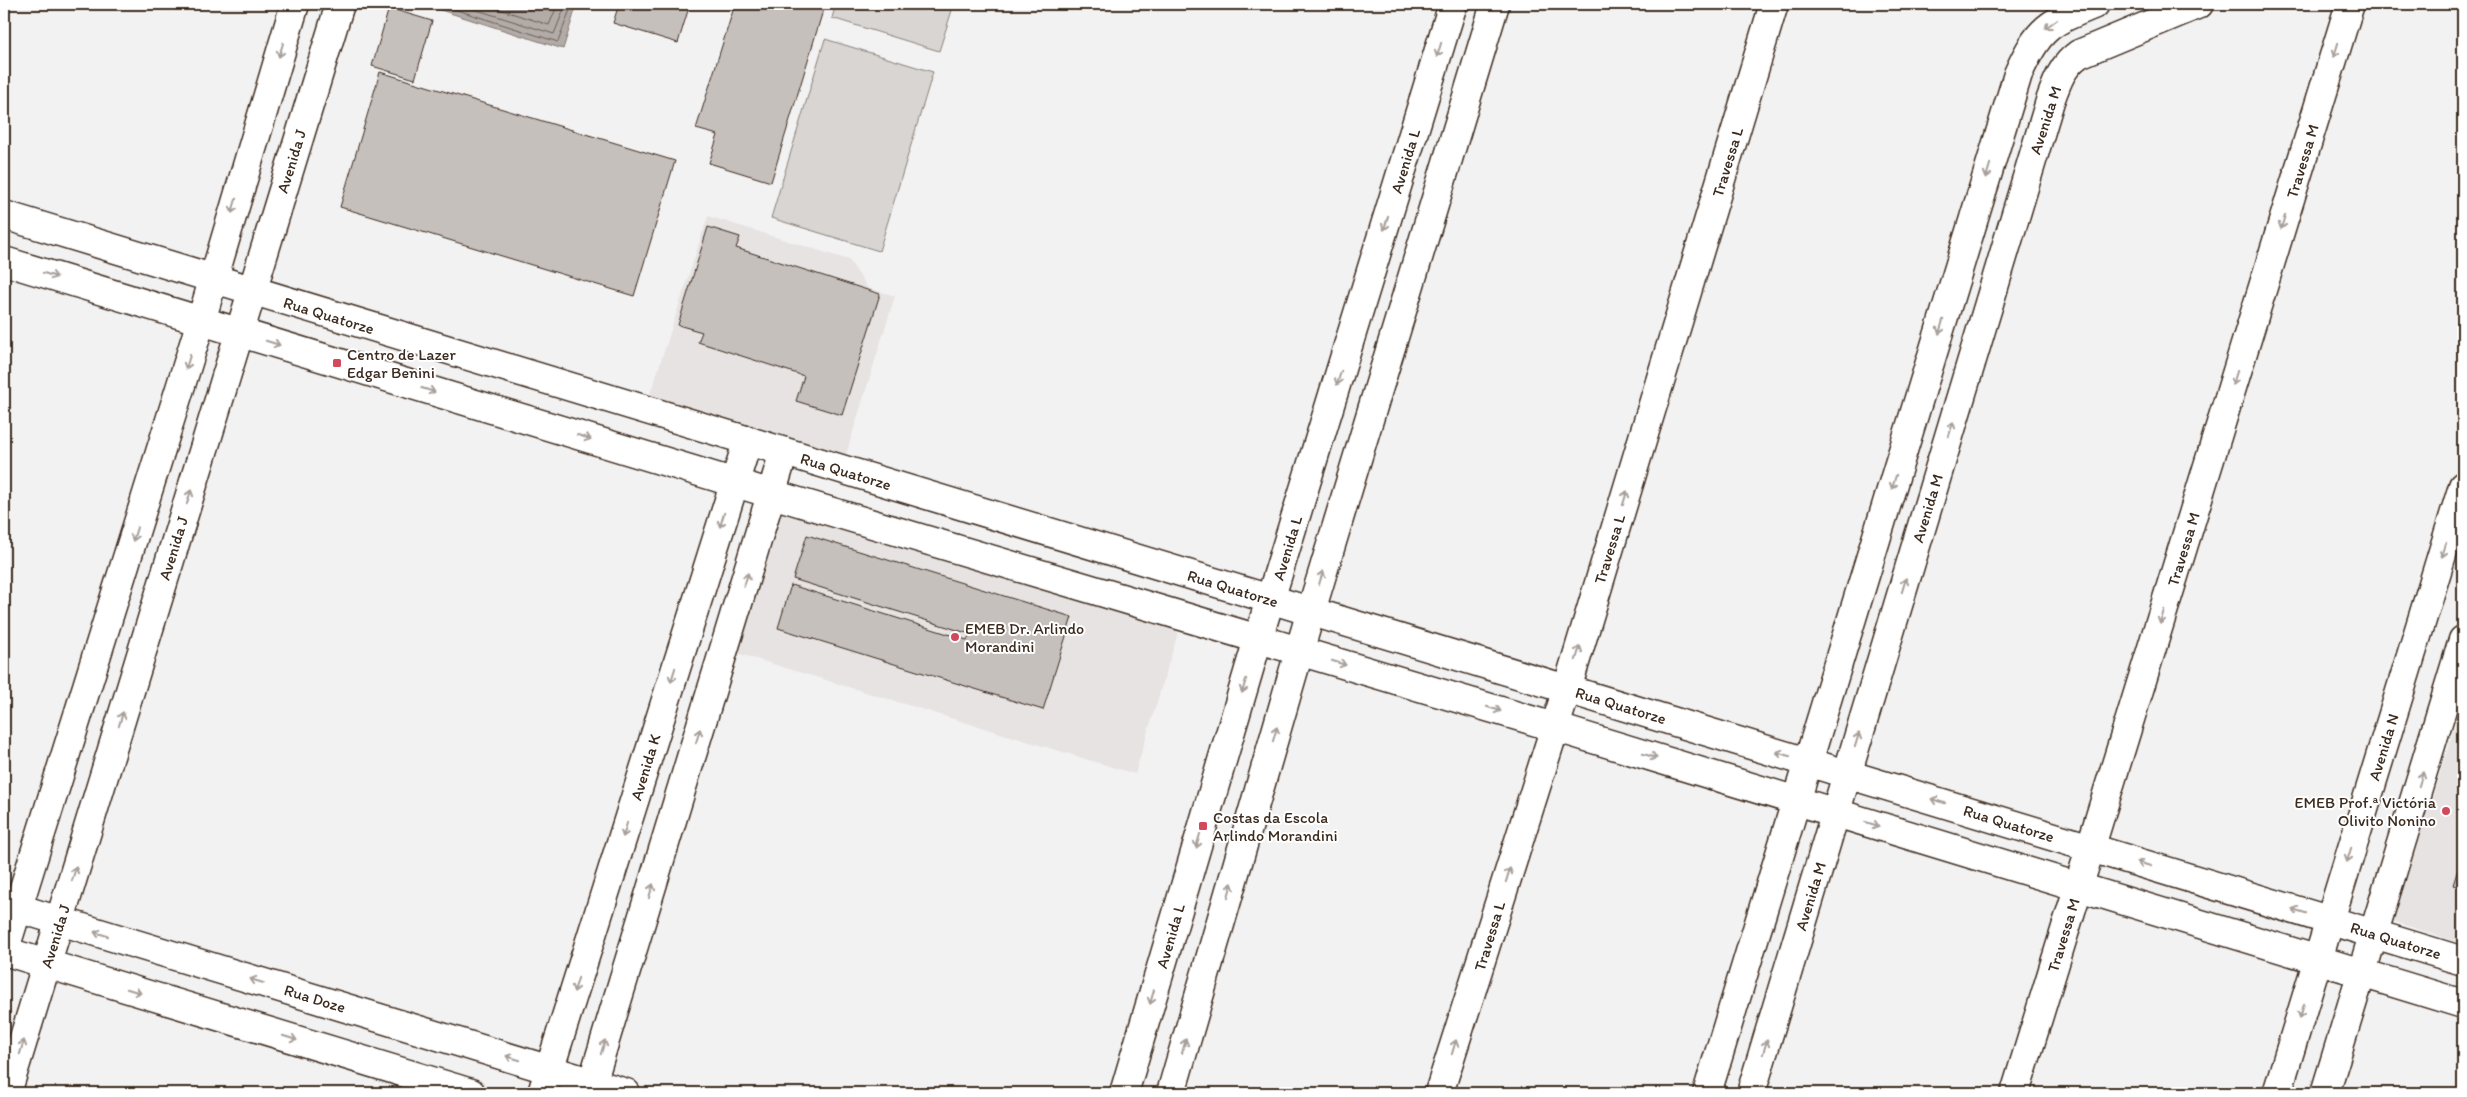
<svg xmlns="http://www.w3.org/2000/svg" width="2467" height="1097" viewBox="0 0 2467 1097" font-family="Itim,sans-serif">
<style>
.built{fill:#e6e3e2}
.green{fill:#d8d5d2;stroke:#8a8078}
.water{fill:#b2aba7;stroke:#827770}
.lines{fill:none;stroke-linecap:round;stroke-linejoin:round}
.shore{stroke:#6b5e55;stroke-width:1}
.building{fill:#c6c0bd;stroke:#3b2a1e}
.minor-casing{stroke:#3b2a1e;stroke-width:31}
.minor{stroke:#fff;stroke-width:28}
.oneway{stroke:#a79f9a}
.poi-dot{fill:#d1495b;stroke:#fff;stroke-width:2}
.labels{text-anchor:middle;stroke-width:4;stroke-linejoin:round;paint-order:stroke}
.street-label{font-size:16px;fill:#3b2a1e;stroke:#fff}
.poi-label{font-size:16px;fill:#3b2a1e;stroke:#fff;text-anchor:start}
</style>
<rect width="100%" height="100%" fill="#f3f2f2"/>
<filter id="ink" filterUnits="userSpaceOnUse"><feTurbulence type="fractalNoise" baseFrequency=".02" numOctaves="2"/><feDisplacementMap in="SourceGraphic" scale="10" xChannelSelector="R" yChannelSelector="G"/><feConvolveMatrix kernelMatrix="1 2 1 2 8 2 1 2 1" color-interpolation-filters="sRGB"/></filter>
<g filter="url(#ink)">
<g class="built">
<polygon points="708,216 849,260 868,288 895,296 844,461 647,404"/>
<polygon points="776,501 1181,623 1135,774 730,651"/>
<polygon points="2463,701 2463,944 2393,921"/>
</g>
<g class="green">
<polygon points="836,4 954,4 939,51 832,18"/>
<polygon points="825,39 933,72 879,251 771,218"/>
</g>
<polygon class="water" points="428,4 577,4 563,49 428,6"/>
<g class="lines">
<g class="shore">
<polyline points="438,4 558,42 572,4"/>
<polyline points="458,4 554,34 566,4"/>
<polyline points="483,4 549,25 558,4"/>
</g>
</g>
<g class="building">
<polygon points="619,4 690,4 678,43 613,23"/>
<polygon points="735,4 825,4 771,182 709,163 718,135 696,129"/>
<polygon points="389,8 432,21 415,79 372,66"/>
<polygon points="380,72 675,161 634,296 340,207"/>
<polygon points="708,227 740,237 736,248 880,294 842,415 796,401 804,376 698,342 702,332 678,325"/>
<polygon points="807,535 1072,617 1043,710 778,628 791,585 967,640 970,634 793,579"/>
<polygon points="2463,853 2463,888 2453,885"/>
</g>
<g class="lines">
<defs>
<g id="minor">
<polyline points="4,215 2463,961"/>
<polyline points="4,261 772,494 1554,727 2463,1004"/>
<polyline points="4,904 626,1093"/>
<polyline points="4,951 471,1093"/>
<polyline points="4,952 201,321 295,4"/>
<polyline points="7,1093 340,4"/>
<polyline points="542,1093 748,440"/>
<polyline points="589,1093 784,452"/>
<polyline points="1124,1093 1258,639 1453,4"/>
<polyline points="1171,1093 1311,611 1495,4"/>
<polyline points="1439,1093 1567,689 1774,4"/>
<path d="M1707 1093 2018 74C2039 27 2049 23 2095 4"/>
<path d="M1751 1093 2050 101C2057 82 2062 66 2079 54L2199 4"/>
<polyline points="2015,1093 2350,4"/>
<polyline points="2277,1093 2463,486"/>
<polyline points="2325,1093 2463,640"/>
</g>
</defs>
<use href="#minor" class="minor-casing"/>
<use href="#minor" class="minor"/>
</g>
<defs><path id="oneway-shaft" d="M-6 0H5M1.5-3L5.5 0L1.5 3" fill="none" stroke-width="1.6" stroke-linecap="round" stroke-linejoin="round" transform="scale(1.25)"/></defs>
<g class="oneway">
<use href="#oneway-shaft" transform="translate(2051 24) rotate(143)"/>
<use href="#oneway-shaft" transform="translate(281 50) rotate(107)"/>
<use href="#oneway-shaft" transform="translate(1439 50) rotate(107)"/>
<use href="#oneway-shaft" transform="translate(2336 50) rotate(107)"/>
<use href="#oneway-shaft" transform="translate(1988 171) rotate(107)"/>
<use href="#oneway-shaft" transform="translate(234 206) rotate(107)"/>
<use href="#oneway-shaft" transform="translate(2283 222) rotate(107)"/>
<use href="#oneway-shaft" transform="translate(1386 223) rotate(107)"/>
<use href="#oneway-shaft" transform="translate(50 275) rotate(17)"/>
<use href="#oneway-shaft" transform="translate(1941 327) rotate(107)"/>
<use href="#oneway-shaft" transform="translate(273 343) rotate(17)"/>
<use href="#oneway-shaft" transform="translate(188 362) rotate(107)"/>
<use href="#oneway-shaft" transform="translate(1339 378) rotate(107)"/>
<use href="#oneway-shaft" transform="translate(2235 378) rotate(107)"/>
<use href="#oneway-shaft" transform="translate(428 390) rotate(17)"/>
<use href="#oneway-shaft" transform="translate(1951 429) rotate(-73)"/>
<use href="#oneway-shaft" transform="translate(584 437) rotate(17)"/>
<use href="#oneway-shaft" transform="translate(1894 482) rotate(107)"/>
<use href="#oneway-shaft" transform="translate(189 497) rotate(-73)"/>
<use href="#oneway-shaft" transform="translate(1625 498) rotate(-73)"/>
<use href="#oneway-shaft" transform="translate(722 520) rotate(107)"/>
<use href="#oneway-shaft" transform="translate(135 534) rotate(107)"/>
<use href="#oneway-shaft" transform="translate(2444 550) rotate(107)"/>
<use href="#oneway-shaft" transform="translate(1321 578) rotate(-73)"/>
<use href="#oneway-shaft" transform="translate(746 580) rotate(-73)"/>
<use href="#oneway-shaft" transform="translate(1904 585) rotate(-73)"/>
<use href="#oneway-shaft" transform="translate(2162 617) rotate(107)"/>
<use href="#oneway-shaft" transform="translate(1578 653) rotate(-73)"/>
<use href="#oneway-shaft" transform="translate(1339 663) rotate(17)"/>
<use href="#oneway-shaft" transform="translate(673 675) rotate(107)"/>
<use href="#oneway-shaft" transform="translate(1244 686) rotate(107)"/>
<use href="#oneway-shaft" transform="translate(1494 709) rotate(17)"/>
<use href="#oneway-shaft" transform="translate(121 719) rotate(-73)"/>
<use href="#oneway-shaft" transform="translate(1275 734) rotate(-74)"/>
<use href="#oneway-shaft" transform="translate(698 736) rotate(-73)"/>
<use href="#oneway-shaft" transform="translate(1857 740) rotate(-73)"/>
<use href="#oneway-shaft" transform="translate(1783 754) rotate(-163)"/>
<use href="#oneway-shaft" transform="translate(1650 756) rotate(17)"/>
<use href="#oneway-shaft" transform="translate(2421 779) rotate(-73)"/>
<use href="#oneway-shaft" transform="translate(1938 801) rotate(-163)"/>
<use href="#oneway-shaft" transform="translate(1872 824) rotate(17)"/>
<use href="#oneway-shaft" transform="translate(625 830) rotate(107)"/>
<use href="#oneway-shaft" transform="translate(1198 841) rotate(106)"/>
<use href="#oneway-shaft" transform="translate(2349 855) rotate(107)"/>
<use href="#oneway-shaft" transform="translate(2144 864) rotate(-163)"/>
<use href="#oneway-shaft" transform="translate(74 874) rotate(-73)"/>
<use href="#oneway-shaft" transform="translate(1508 875) rotate(-73)"/>
<use href="#oneway-shaft" transform="translate(1230 890) rotate(-74)"/>
<use href="#oneway-shaft" transform="translate(651 891) rotate(-73)"/>
<use href="#oneway-shaft" transform="translate(2299 911) rotate(-163)"/>
<use href="#oneway-shaft" transform="translate(101 934) rotate(-163)"/>
<use href="#oneway-shaft" transform="translate(257 981) rotate(-163)"/>
<use href="#oneway-shaft" transform="translate(576 985) rotate(107)"/>
<use href="#oneway-shaft" transform="translate(134 991) rotate(17)"/>
<use href="#oneway-shaft" transform="translate(1152 997) rotate(106)"/>
<use href="#oneway-shaft" transform="translate(2302 1011) rotate(107)"/>
<use href="#oneway-shaft" transform="translate(290 1038) rotate(17)"/>
<use href="#oneway-shaft" transform="translate(1184 1046) rotate(-74)"/>
<use href="#oneway-shaft" transform="translate(22 1047) rotate(-73)"/>
<use href="#oneway-shaft" transform="translate(603 1047) rotate(-73)"/>
<use href="#oneway-shaft" transform="translate(1454 1047) rotate(-73)"/>
<use href="#oneway-shaft" transform="translate(1765 1047) rotate(-73)"/>
<use href="#oneway-shaft" transform="translate(513 1058) rotate(-163)"/>
</g>
</g>
<g class="poi-dot">
<rect x="332" y="358" width="10" height="10" rx="2.5"/>
<circle cx="955" cy="637" r="5"/>
<circle cx="2446" cy="811" r="5"/>
<rect x="1198" y="821" width="10" height="10" rx="2.5"/>
</g>
<g class="labels">
<g class="street-label">
<text transform="translate(2045 120) rotate(-72)" y="6">Avenida M</text>
<text transform="translate(291 161) rotate(-73)" y="6">Avenida J</text>
<text transform="translate(1405 161) rotate(-73)" y="6">Avenida L</text>
<text transform="translate(2302 161) rotate(-73)" y="6">Travessa M</text>
<text transform="translate(1727 162) rotate(-73)" y="6">Travessa L</text>
<text transform="translate(329 315) rotate(17)" y="6">Rua Quatorze</text>
<text transform="translate(846 471) rotate(17)" y="6">Rua Quatorze</text>
<text transform="translate(1927 508) rotate(-73)" y="6">Avenida M</text>
<text transform="translate(173 548) rotate(-73)" y="6">Avenida J</text>
<text transform="translate(1287 548) rotate(-73)" y="6">Avenida L</text>
<text transform="translate(1609 549) rotate(-73)" y="6">Travessa L</text>
<text transform="translate(2183 549) rotate(-73)" y="6">Travessa M</text>
<text transform="translate(1233 588) rotate(17)" y="6">Rua Quatorze</text>
<text transform="translate(1621 705) rotate(17)" y="6">Rua Quatorze</text>
<text transform="translate(2383 747) rotate(-73)" y="6">Avenida N</text>
<text transform="translate(645 767) rotate(-73)" y="6">Avenida K</text>
<text transform="translate(2009 823) rotate(17)" y="6">Rua Quatorze</text>
<text transform="translate(1810 896) rotate(-73)" y="6">Avenida M</text>
<text transform="translate(2063 935) rotate(-73)" y="6">Travessa M</text>
<text transform="translate(55 936) rotate(-73)" y="6">Avenida J</text>
<text transform="translate(1170 936) rotate(-74)" y="6">Avenida L</text>
<text transform="translate(1489 936) rotate(-73)" y="6">Travessa L</text>
<text transform="translate(2396 940) rotate(17)" y="6">Rua Quatorze</text>
<text transform="translate(315 998) rotate(17)" y="6">Rua Doze</text>
</g>
<g class="poi-label">
<text x="347" y="360">Centro de Lazer<tspan x="347" dy="18">Edgar Benini</tspan></text>
<text x="965" y="634">EMEB Dr. Arlindo<tspan x="965" dy="18">Morandini</tspan></text>
<text x="2436" y="808" text-anchor="end">EMEB Prof.ª Victória<tspan x="2436" dy="18">Olivito Nonino</tspan></text>
<text x="1213" y="823">Costas da Escola<tspan x="1213" dy="18">Arlindo Morandini</tspan></text>
</g>
</g>
<rect width="2467" height="1097" fill="none" stroke="#fff" stroke-width="20"/>
<rect x="10" y="10" width="2447" height="1077" fill="none" stroke="#3b2a1e" stroke-width="2" filter="url(#ink)"/>
</svg>
